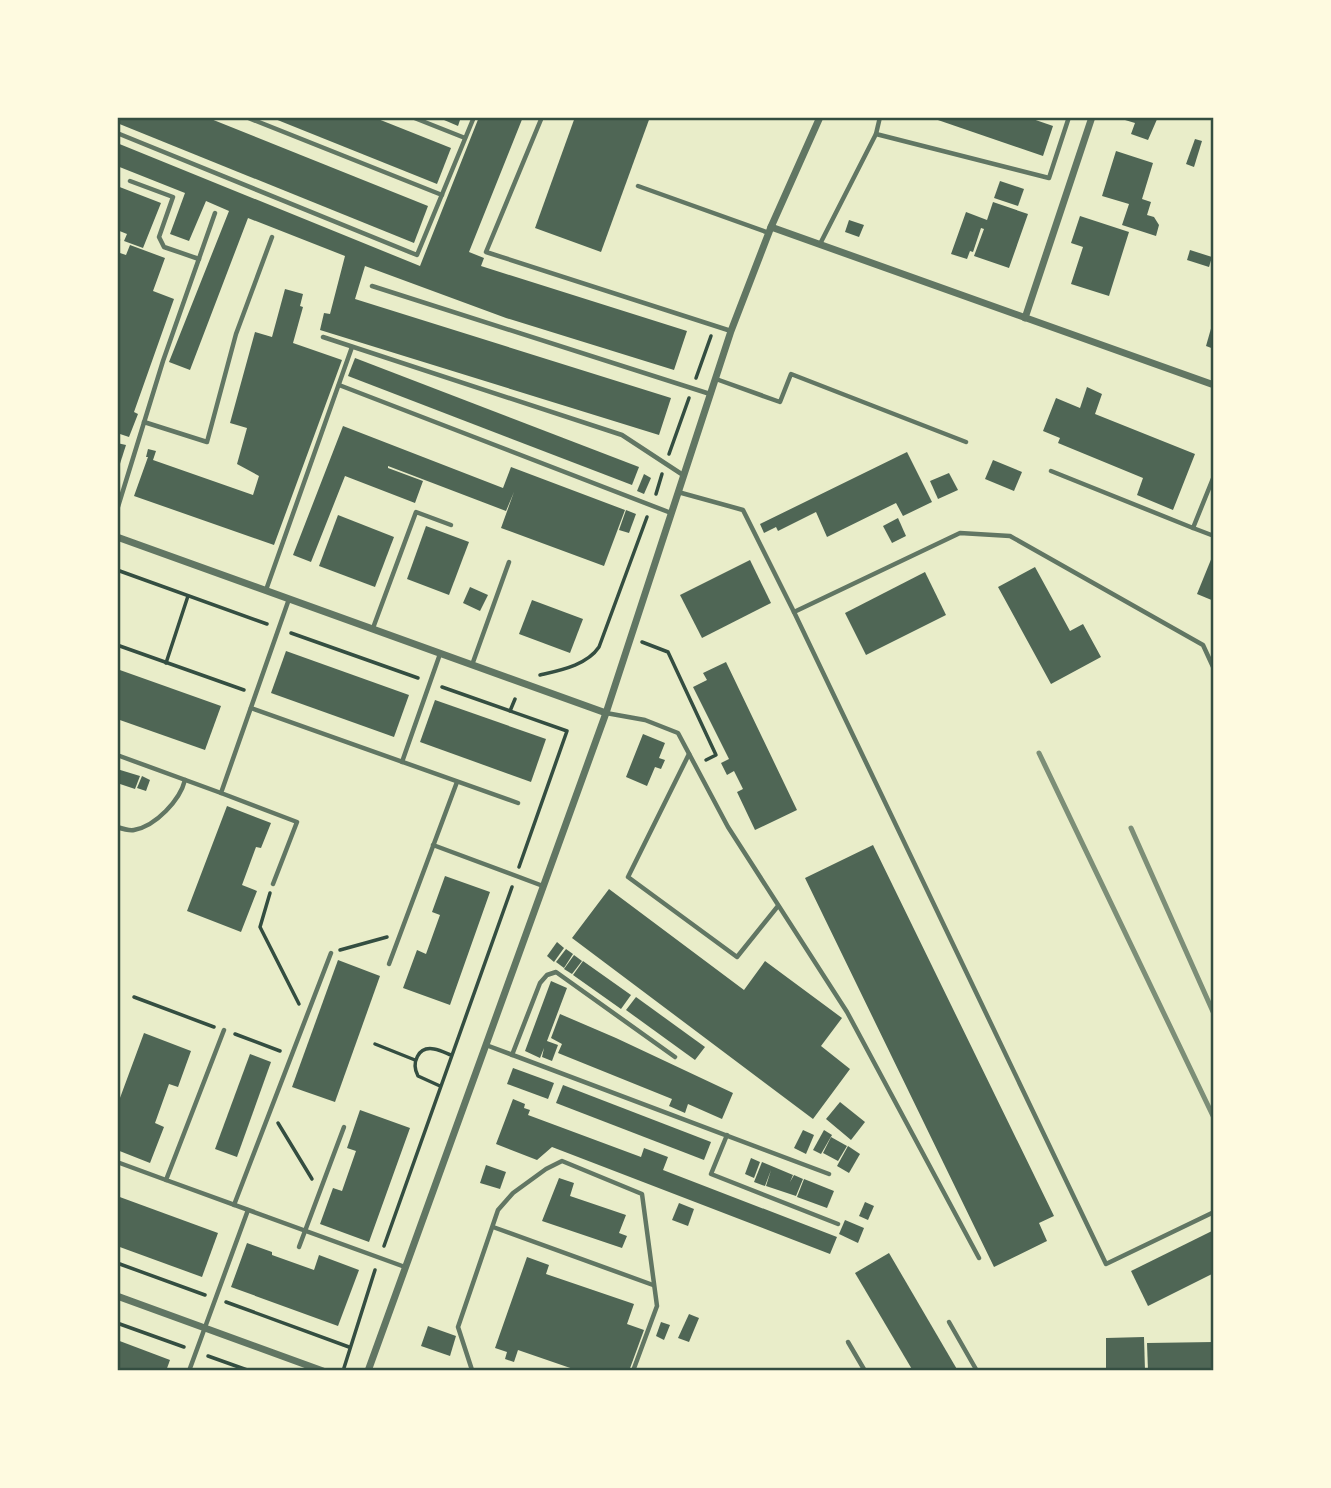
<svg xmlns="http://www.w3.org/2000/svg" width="1331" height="1488" viewBox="0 0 1331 1488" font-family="'Sofia Sans Condensed',sans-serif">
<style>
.building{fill:#4f6655}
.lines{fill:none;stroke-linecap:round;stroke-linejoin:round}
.path{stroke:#344e41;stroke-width:3.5}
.service{stroke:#617663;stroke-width:4.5}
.minor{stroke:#617663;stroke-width:7}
.rail{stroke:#7c8e77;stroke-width:5}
.neatline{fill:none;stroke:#344e41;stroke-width:2.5}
</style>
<rect width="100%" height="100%" fill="#e9edc9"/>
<g class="building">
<polygon points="117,117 206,117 428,206 414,243 117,123"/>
<polygon points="270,117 373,117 451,148 437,184"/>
<polygon points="437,117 461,117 458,126"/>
<polygon points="479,117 523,117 469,252 484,258 481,266 687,331 674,370 506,318 365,266 355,299 671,398 659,435 320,330 324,313 330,314 345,256 248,218 190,370 169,362 229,211 206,201 189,241 170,234 185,193 117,166 117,143 420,266"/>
<polygon points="575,117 650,117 601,252 535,228"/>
<polygon points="1027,117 1053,126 1043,156 932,118"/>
<polygon points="1126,117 1158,117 1148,140 1131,134 1135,123 1125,120"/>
<polygon points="1195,139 1202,141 1194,167 1186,164"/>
<polygon points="1116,151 1153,163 1142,199 1151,202 1147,215 1154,217 1159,225 1156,236 1122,225 1129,204 1102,196"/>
<polygon points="1000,181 1024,189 1018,206 994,198"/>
<polygon points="117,186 161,203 143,248 124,241 127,234 117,230"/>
<polygon points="993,202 1028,214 1009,268 974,256 984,229 981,228 973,252 970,251 967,259 951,254 966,212 987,220"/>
<polygon points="1080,216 1129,232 1109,296 1071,284 1083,247 1071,243"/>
<polygon points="849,220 864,225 859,237 845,232"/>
<polygon points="130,245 165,258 153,291 174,299 134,412 138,414 129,437 117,433 117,252 126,255"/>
<polygon points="1190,250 1212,257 1209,267 1187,260"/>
<polygon points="285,289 303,294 300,306 303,307 293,343 342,360 274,545 134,496 148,457 146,457 148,449 156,451 153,460 253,495 259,476 237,464 247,428 230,423 255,332 272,337"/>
<polygon points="1214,318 1214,349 1206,346"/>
<polygon points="355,358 639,467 632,485 348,376"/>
<polygon points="1087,387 1102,394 1095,414 1195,454 1173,510 1137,495 1143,478 1058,443 1060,438 1043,431 1056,398 1080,408"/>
<polygon points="343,426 503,488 511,467 625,510 604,566 501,528 514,492 506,511 388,466 388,468 423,481 415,503 345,476 311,562 293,555"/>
<polygon points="117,443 126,445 118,470 117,470"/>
<polygon points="907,452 932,502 903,516 896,503 827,537 816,512 778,531 776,527 764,533 760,524"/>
<polygon points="993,460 1022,472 1014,491 985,479"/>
<polygon points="949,473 958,490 938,499 930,481"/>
<polygon points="644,474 651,478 644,494 637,491"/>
<polygon points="626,510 636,514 629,533 619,530"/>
<polygon points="338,515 394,537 375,587 319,566"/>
<polygon points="898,518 906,536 892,543 883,526"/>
<polygon points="426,526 469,542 449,595 407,579"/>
<polygon points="1212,557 1214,558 1214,601 1197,594"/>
<polygon points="750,560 771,603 702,638 680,595"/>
<polygon points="1035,567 1070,631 1083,624 1101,657 1051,684 998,587"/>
<polygon points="925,572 946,615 866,655 845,613"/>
<polygon points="470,587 488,595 480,611 463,603"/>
<polygon points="532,600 583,619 570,653 519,634"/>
<polygon points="286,651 409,695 394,737 271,693"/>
<polygon points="726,662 797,810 755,830 737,792 743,789 734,771 727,775 721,763 729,759 693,687 707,680 703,673"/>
<polygon points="117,669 221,706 205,750 117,719"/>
<polygon points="435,700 546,739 531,782 420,742"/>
<polygon points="643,734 665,743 659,758 665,760 661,769 655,767 647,786 626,777"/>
<polygon points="117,769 140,776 135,789 117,783"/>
<polygon points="142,776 150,780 146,791 137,788"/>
<polygon points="227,806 271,823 261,848 256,847 242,885 257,891 241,932 187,911"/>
<polygon points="873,845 1054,1216 1039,1223 1047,1241 994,1267 805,878"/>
<polygon points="445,876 490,892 450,1005 403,988 417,950 426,954 440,915 432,912"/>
<polygon points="609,889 744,990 765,961 842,1018 821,1046 850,1069 813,1119 572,938"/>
<polygon points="557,942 564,948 554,962 547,956"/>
<polygon points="566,949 573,954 564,968 556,962"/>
<polygon points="574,955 582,961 572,974 564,969"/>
<polygon points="338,960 380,976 335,1102 292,1087"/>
<polygon points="583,961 631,995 621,1009 573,975"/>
<polygon points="551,981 567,988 547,1041 558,1045 552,1061 542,1057 544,1048 540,1058 525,1051"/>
<polygon points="636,997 705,1047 695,1060 626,1010"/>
<polygon points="560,1014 616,1038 733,1093 722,1119 688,1104 685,1113 669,1106 672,1099 558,1053 562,1044 551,1038"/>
<polygon points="144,1033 191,1051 178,1087 169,1084 155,1123 164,1127 150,1163 117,1150 117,1106"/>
<polygon points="250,1054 271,1062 237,1157 215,1149"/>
<polygon points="513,1068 554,1083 548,1099 507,1084"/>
<polygon points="563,1085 711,1142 704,1160 556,1103"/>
<polygon points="513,1099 525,1104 524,1108 530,1110 528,1115 641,1157 644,1148 668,1157 663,1170 837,1237 830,1254 552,1147 537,1160 496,1144"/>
<polygon points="840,1102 865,1122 851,1140 826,1119"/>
<polygon points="360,1110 410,1128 369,1242 320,1224 333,1188 342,1191 356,1151 347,1148"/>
<polygon points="803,1130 814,1135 806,1154 794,1148"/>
<polygon points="824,1130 832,1135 821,1154 813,1150"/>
<polygon points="831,1137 847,1146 838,1161 823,1153"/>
<polygon points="848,1146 860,1154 849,1173 837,1166"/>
<polygon points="751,1158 760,1162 754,1178 745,1174"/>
<polygon points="762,1162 793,1175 790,1182 794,1175 803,1179 796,1196 766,1186 771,1170 765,1186 754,1182"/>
<polygon points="486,1165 506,1172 500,1189 480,1183"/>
<polygon points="559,1178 574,1183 570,1196 626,1215 619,1233 627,1236 622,1248 542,1221"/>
<polygon points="804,1179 834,1191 827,1208 797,1197"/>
<polygon points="117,1196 218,1233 202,1277 117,1246"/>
<polygon points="865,1202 874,1206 868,1220 859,1216"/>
<polygon points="679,1203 694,1209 688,1226 672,1220"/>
<polygon points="845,1220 864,1228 858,1243 839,1234"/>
<polygon points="1214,1230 1214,1273 1148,1306 1131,1271"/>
<polygon points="247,1243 272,1252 272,1255 314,1270 319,1255 359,1270 338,1326 231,1287"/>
<polygon points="889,1253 958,1371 913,1371 855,1273"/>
<polygon points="527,1257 549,1265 546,1274 634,1304 627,1324 644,1330 629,1371 579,1371 518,1350 514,1362 505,1359 507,1352 495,1348"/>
<polygon points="689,1314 699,1318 689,1342 678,1338"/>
<polygon points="661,1322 670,1325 664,1340 656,1336"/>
<polygon points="428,1326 456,1336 450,1356 421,1346"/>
<polygon points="1144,1337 1145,1371 1106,1371 1106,1338"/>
<polygon points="117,1340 170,1360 166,1371 117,1371"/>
<polygon points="1214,1342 1214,1371 1148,1371 1147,1343"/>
</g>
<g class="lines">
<g class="path">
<polyline points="696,378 711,336"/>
<polyline points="669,454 689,398"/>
<polyline points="656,494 662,474"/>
<polyline points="117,570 267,624"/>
<polyline points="291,633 418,678"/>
<polyline points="642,642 668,652 716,755 706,760"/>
<polyline points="117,645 244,690"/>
<polyline points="166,663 188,596"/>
<path d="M540 675C561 670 587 665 599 647L647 517"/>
<polyline points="442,687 567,731 519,867"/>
<polyline points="510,711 515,699"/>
<polyline points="270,893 260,927 299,1004"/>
<polyline points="340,950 387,937"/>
<polyline points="134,997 214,1027"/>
<polyline points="235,1034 280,1051"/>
<polyline points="375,1044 415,1060"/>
<path d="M440 1086 418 1076C411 1063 418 1046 434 1049 440 1050 446 1053 451 1055"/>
<polyline points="278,1123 312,1179"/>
<polyline points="384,1246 512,887"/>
<polyline points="117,1263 205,1295"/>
<polyline points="226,1302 349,1347"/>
<polyline points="117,1323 184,1347"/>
<polyline points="208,1356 250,1371"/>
<polyline points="343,1371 375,1270"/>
</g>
<g class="service">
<polyline points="246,117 442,195"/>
<polyline points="412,117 465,138"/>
<polyline points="542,117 486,252 731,331"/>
<polyline points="117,133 417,255 474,117"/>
<polyline points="876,134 880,117"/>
<polyline points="130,181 173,197 159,237 164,247 199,259"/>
<polyline points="638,186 769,233"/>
<polyline points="117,240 118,240"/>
<polyline points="820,244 876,134 1049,178 1069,117"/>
<polyline points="372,286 710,394"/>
<polyline points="323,337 622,435 683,475"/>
<polyline points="716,379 780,402 791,374 966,442"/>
<polyline points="339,385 671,513"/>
<polyline points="144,422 207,442 236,334 272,237"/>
<polyline points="1051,471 1193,528 1214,476"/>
<polyline points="678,492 743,510 794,612 960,533 1010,536 1203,645 1214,669"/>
<polyline points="117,510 163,361 215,213"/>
<polyline points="1193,528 1214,536"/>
<polyline points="266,590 352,347"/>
<polyline points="794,612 1106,1264 1214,1212"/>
<polyline points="373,628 416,512 451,525"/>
<polyline points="472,665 509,562"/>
<polyline points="251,708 518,803"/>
<polyline points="606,713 645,720 678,733 728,827 847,1012 979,1258"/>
<polyline points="689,754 628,877 737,957 778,906"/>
<polyline points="117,755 221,793"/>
<polyline points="402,762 440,654"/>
<path d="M117 827C123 829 129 831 134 830 156 826 180 800 185 780"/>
<polyline points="433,845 543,886"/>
<polyline points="273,884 297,822 221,793 289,599"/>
<polyline points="389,964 457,782"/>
<polyline points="224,1030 166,1180 405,1267"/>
<polyline points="486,1045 829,1174"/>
<polyline points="512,1055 540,983 547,975 556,972 675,1057"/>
<polyline points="727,1135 711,1174 838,1224"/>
<polyline points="117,1162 166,1180"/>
<polyline points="234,1205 331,953"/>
<polyline points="493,1227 653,1285"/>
<polyline points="299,1247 344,1127"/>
<polyline points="949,1322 977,1371"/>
<polyline points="848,1342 865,1371"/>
<polyline points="189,1371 248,1210"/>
<polyline points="475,1371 472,1370 458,1327 498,1210 513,1193 546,1169 562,1161 642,1194 657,1306 633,1371"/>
</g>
<g class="minor">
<polyline points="771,227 1214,385"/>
<polyline points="1025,318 1092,117"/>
<polyline points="117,537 606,713"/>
<polyline points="117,1296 323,1371"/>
<polyline points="368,1371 606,713 731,331 771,227 820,117"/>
</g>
<g class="rail">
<polyline points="1039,753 1214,1118"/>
<polyline points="1131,828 1214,1014"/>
</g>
</g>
<rect width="1331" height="1488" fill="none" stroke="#fefae0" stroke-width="238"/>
<rect x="119" y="119" width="1093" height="1250" class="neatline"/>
</svg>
